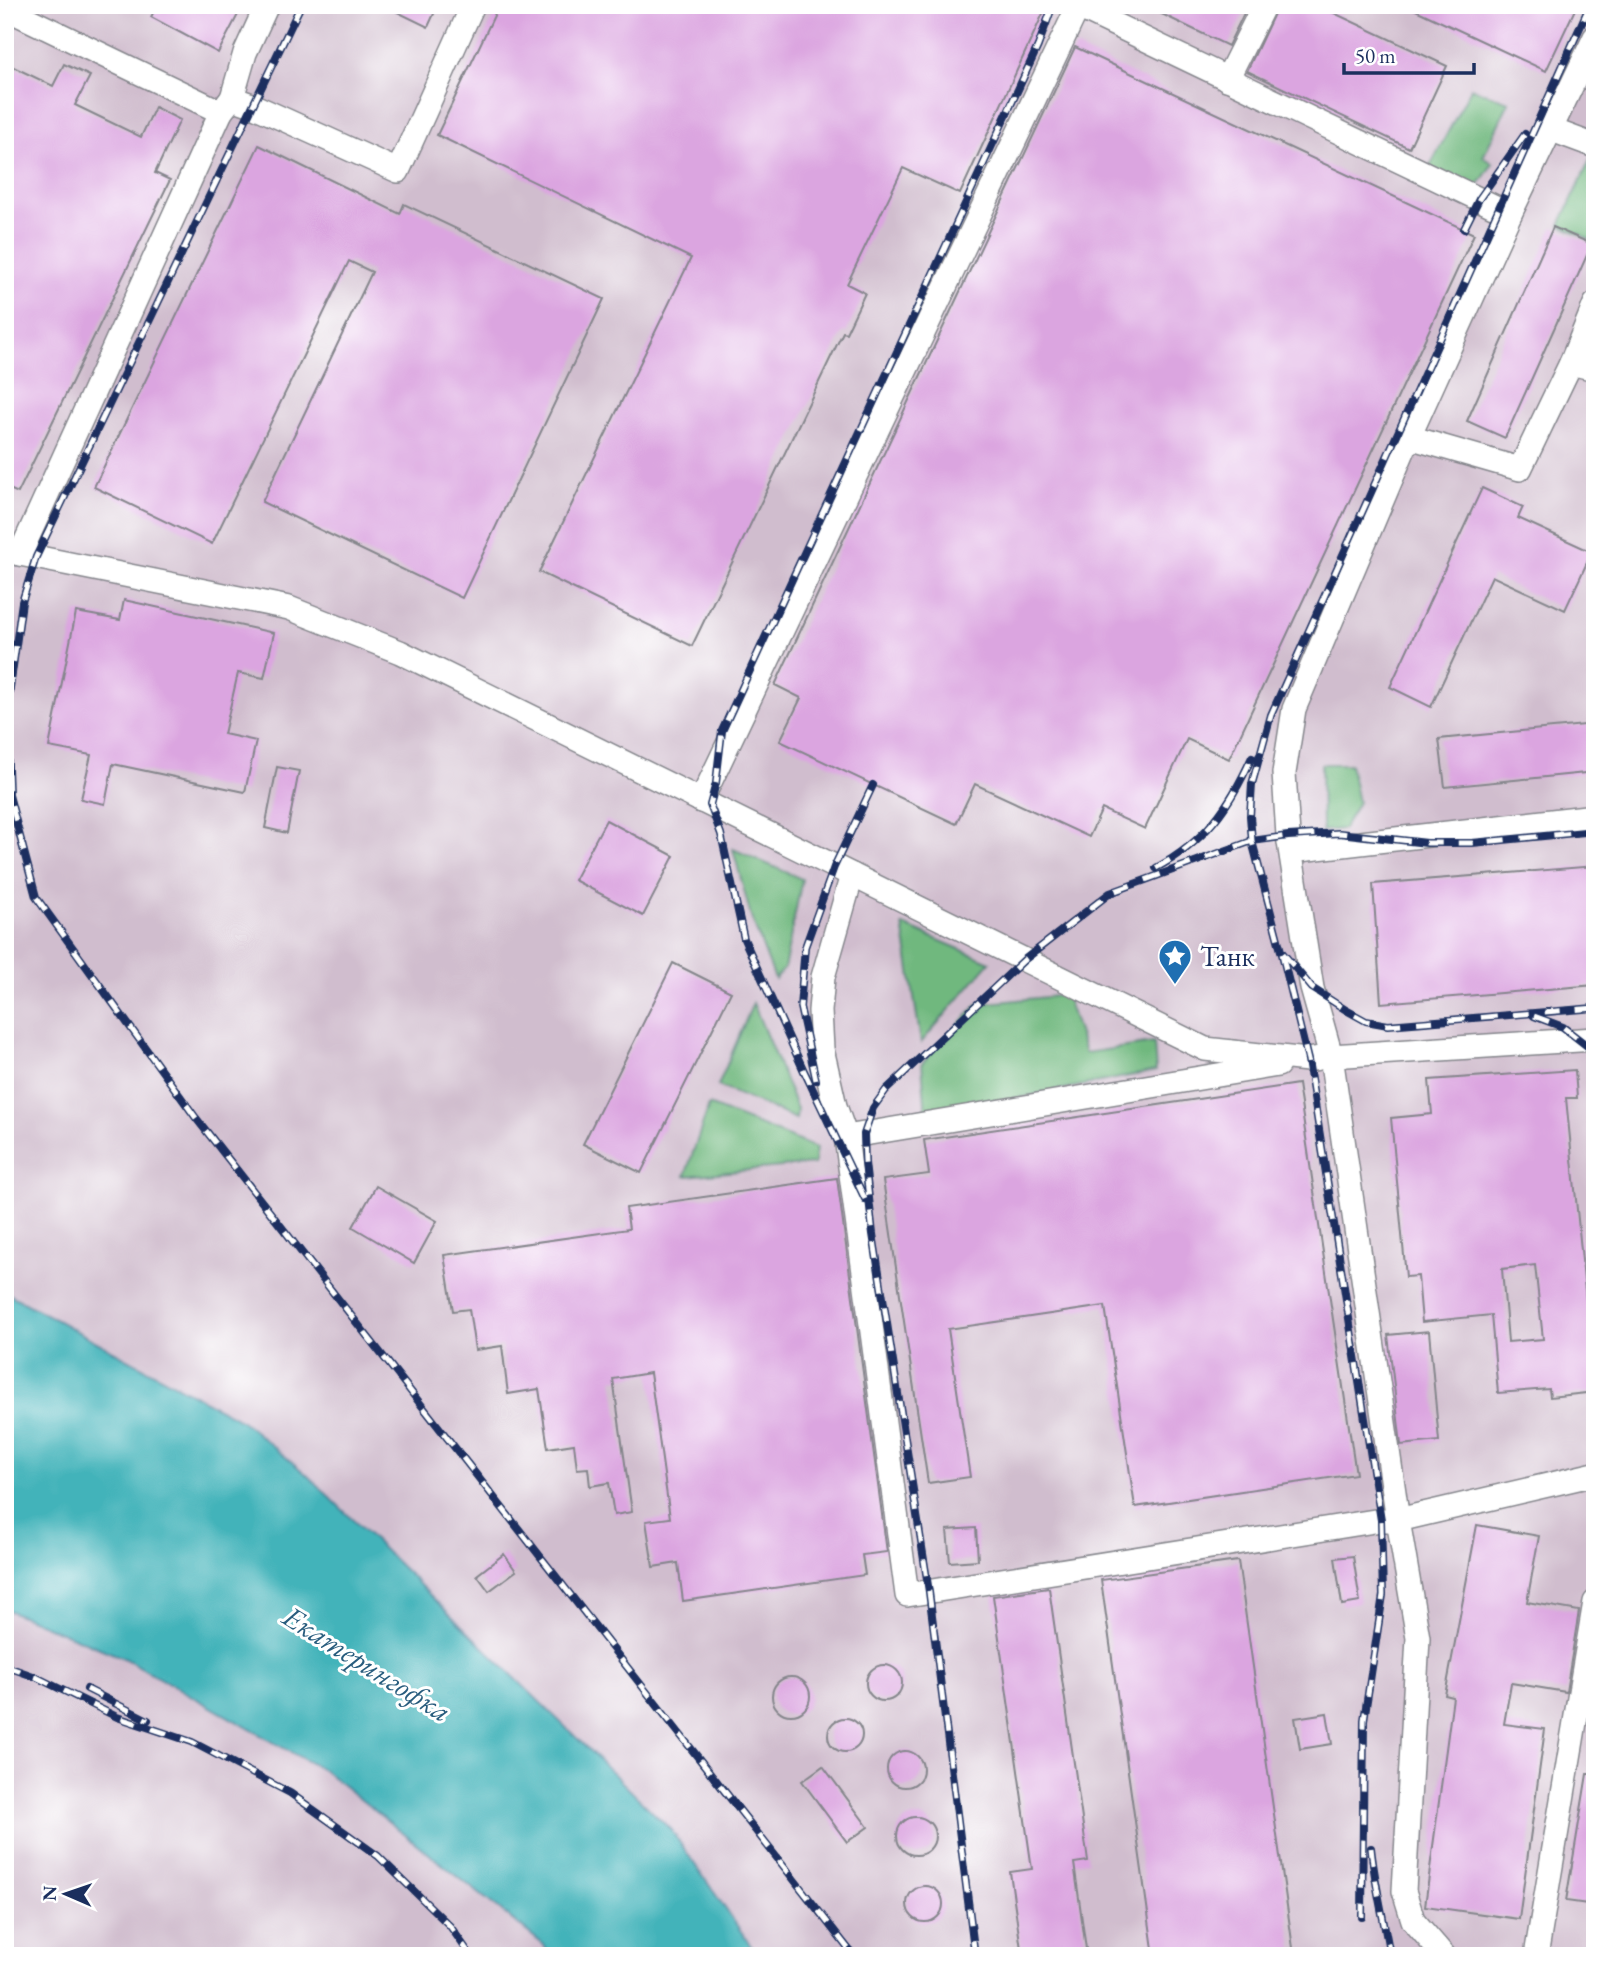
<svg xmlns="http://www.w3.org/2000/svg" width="1600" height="1961" viewBox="0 0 1600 1961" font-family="'EB Garamond',serif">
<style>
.industrial{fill:#d0bdce}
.forest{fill:#6fb87e;stroke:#45746e;stroke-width:2}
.water{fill:#43b3ba;stroke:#2f718c;stroke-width:2}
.building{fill:#dba5e0;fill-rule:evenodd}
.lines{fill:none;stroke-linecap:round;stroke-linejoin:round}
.minor-casing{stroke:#85868c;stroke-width:26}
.minor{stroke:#fff;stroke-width:23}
.rail-casing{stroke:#1b2f5e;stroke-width:8}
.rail{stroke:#fff;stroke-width:5;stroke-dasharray:16;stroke-linecap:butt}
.labels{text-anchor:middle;stroke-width:6;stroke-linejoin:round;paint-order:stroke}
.poi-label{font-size:28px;fill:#1b2f5e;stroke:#fff;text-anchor:start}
.water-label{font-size:30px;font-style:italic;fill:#295d7e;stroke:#fff}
</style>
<rect width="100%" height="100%" fill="#fff"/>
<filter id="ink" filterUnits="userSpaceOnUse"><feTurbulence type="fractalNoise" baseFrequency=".0143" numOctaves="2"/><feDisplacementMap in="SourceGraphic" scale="14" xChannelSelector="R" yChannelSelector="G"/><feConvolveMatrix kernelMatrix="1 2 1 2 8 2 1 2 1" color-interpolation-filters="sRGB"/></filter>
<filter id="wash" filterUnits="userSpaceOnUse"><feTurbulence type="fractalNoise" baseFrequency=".00686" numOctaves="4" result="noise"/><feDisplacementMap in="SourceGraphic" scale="28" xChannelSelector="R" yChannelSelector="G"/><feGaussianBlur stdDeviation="1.57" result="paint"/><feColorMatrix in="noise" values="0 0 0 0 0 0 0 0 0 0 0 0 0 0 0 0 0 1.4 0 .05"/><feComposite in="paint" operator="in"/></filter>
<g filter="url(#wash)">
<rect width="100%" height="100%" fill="#efdcbb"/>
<g class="industrial">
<polygon points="5,5 1595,5 1595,1956 758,1956 671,1830 305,1473 242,1421 5,1292"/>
<polygon points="5,1609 126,1659 326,1772 545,1945 549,1956 5,1956"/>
</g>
<g class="forest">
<polygon points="1471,88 1509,102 1483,157 1493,163 1474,192 1428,170"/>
<polygon points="1590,160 1595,162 1595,242 1560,225"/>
<polygon points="1321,764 1350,764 1358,802 1343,829 1322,831"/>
<polygon points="733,849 802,879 784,969 775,979 751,917"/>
<polygon points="903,925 990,962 921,1043"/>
<polygon points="1066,995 1085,1053 1154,1043 1156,1071 926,1116 922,1063 978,1004"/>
<polygon points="753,1003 797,1109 796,1119 718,1086"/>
<polygon points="709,1105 816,1148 814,1164 685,1176"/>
</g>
<polygon class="water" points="5,1292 242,1421 305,1473 671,1830 758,1956 549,1956 544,1945 326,1772 126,1659 5,1609"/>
<g id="blocks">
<g class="building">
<polygon points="157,5 243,5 218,53 151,17"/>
<polygon points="383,5 438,5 428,27"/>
<polygon points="499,5 1047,5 960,194 903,168 847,284 865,293 846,333 843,332 692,646 539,572 691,258 437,135"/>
<polygon points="1143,5 1248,5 1228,46"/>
<polygon points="1278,5 1317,5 1447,66 1409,148 1247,71"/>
<polygon points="1405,5 1577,5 1546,71"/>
<polygon points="1075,47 1474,234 1229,759 1187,739 1145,829 1102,809 1089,837 975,784 956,824 780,741 801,698 775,685"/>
<polygon points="5,63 53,86 64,64 90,76 75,105 141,137 155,107 180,120 155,173 170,180 18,493 5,487"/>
<polygon points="259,145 400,214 404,204 604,299 462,598 262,502 372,272 349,261 212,544 94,487"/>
<polygon points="1553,227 1592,244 1505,438 1467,421"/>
<polygon points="1482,488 1523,507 1518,518 1592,552 1565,610 1492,576 1431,707 1390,687"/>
<polygon points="124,600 274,633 264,678 238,673 224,734 256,741 245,792 113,764 105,804 81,799 91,755 49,747 76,612 120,620"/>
<polygon points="1595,724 1595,772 1445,787 1439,739"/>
<polygon points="277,767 299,771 287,833 265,828"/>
<polygon points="606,820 674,856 643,916 574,880"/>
<polygon points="1595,866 1595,985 1381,1003 1373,884"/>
<polygon points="673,963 731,992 641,1173 583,1144"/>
<path d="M1575 1070 1577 1098H1566L1595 1392 1550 1397 1549 1389 1498 1393 1491 1315 1422 1322 1418 1276 1406 1277 1391 1118 1432 1114 1429 1080ZM1535 1265 1543 1339 1508 1342 1502 1269Z"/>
<polygon points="1298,1084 1356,1474 1135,1507 1105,1306 948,1329 970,1477 928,1483 883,1180 929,1174 924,1140"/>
<polygon points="837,1178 887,1552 862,1555 865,1575 683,1601 678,1563 653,1567 646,1521 670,1518 650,1373 613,1379 632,1512 614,1515 609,1483 590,1486 588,1468 577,1469 574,1444 548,1448 539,1389 508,1394 502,1346 475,1350 469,1309 453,1311 444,1255 629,1229 626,1208"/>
<polygon points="376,1186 437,1221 414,1263 353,1227"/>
<polygon points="1429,1331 1439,1441 1401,1445 1388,1335"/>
<polygon points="1477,1525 1539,1536 1527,1602 1579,1611 1566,1692 1511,1683 1504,1724 1545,1729 1519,1919 1425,1906 1453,1697 1445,1695"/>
<polygon points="976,1528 978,1560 950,1562 947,1530"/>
<polygon points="504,1554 516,1571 489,1591 477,1575"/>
<polygon points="1353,1556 1360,1602 1342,1605 1335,1558"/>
<polygon points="1238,1561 1294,1955 1154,1956 1101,1580"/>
<polygon points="1049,1588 1088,1861 1074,1863 1087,1956 1022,1956 1010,1872 1032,1869 993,1596"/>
<circle cx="884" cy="1683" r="18"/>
<circle cx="791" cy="1696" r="19"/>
<polygon points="1327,1713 1332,1744 1300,1749 1295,1718"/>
<circle cx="845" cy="1735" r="17"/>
<circle cx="905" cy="1769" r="18"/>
<polygon points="823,1766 868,1827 847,1842 802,1781"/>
<polygon points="1587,1774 1595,1774 1595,1905 1566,1901"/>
<circle cx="916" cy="1836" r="19"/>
<circle cx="925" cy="1904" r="18"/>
</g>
</g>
</g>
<g filter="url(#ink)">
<use href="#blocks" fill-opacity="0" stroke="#85868c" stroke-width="2"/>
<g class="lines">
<defs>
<g id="minor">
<polyline points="5,8 221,112"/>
<polyline points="1227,79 1264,5"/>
<polyline points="232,98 245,53 267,5"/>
<polyline points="1552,130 1595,146"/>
<polyline points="1571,363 1595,304"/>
<polyline points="1409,437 1520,469 1571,363 1595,369"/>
<polyline points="5,551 289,608 400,652 1205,1049 1308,1060 1331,1056 1595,1039"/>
<polyline points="20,554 221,112 232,98 252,105 398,171 473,5"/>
<polyline points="701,801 1078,7 1510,214"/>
<polyline points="1291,851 1595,816"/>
<polyline points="852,875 823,977 820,1011 822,1049 835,1106 846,1137 907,1595 1381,1520 1398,1520 1595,1474"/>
<polyline points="846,1137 1278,1065"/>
<polyline points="1444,1956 1413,1920 1404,1891 1418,1638 1398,1520 1331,1056 1312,988 1288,836 1284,773 1294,709 1409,437 1510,214 1595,37"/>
<polyline points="1536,1956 1595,1602"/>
</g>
</defs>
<use href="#minor" class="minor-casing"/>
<use href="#minor" class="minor"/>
<defs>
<g id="rail">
<polyline points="301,5 36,557 22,602 6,716 9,795 36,897 196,1118 854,1956"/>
<polyline points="1590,5 1271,715 1252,784 1250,816 1252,841 1281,951 1312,988 1346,1010 1366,1021 1388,1025 1595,1008"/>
<polyline points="1464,229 1479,199 1525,134"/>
<path d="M1156 868C1205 842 1230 806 1252 757"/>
<polyline points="1282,954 1308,1060 1381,1520 1383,1595 1364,1720 1362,1917"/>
<polyline points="1534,1016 1563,1027 1595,1052"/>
<polyline points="816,1080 800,1007 805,947 834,867 873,785"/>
<polyline points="865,1199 804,1071 744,939 721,834 710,805 716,783 722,731 1038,46 1053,5"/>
<polyline points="5,1666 36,1677 117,1717 192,1742 290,1793 378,1856 450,1926 471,1956"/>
<polyline points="87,1689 148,1720"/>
<path d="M1371 1848C1375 1885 1384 1920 1390 1956"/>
<polyline points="975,1956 929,1592 873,1234 865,1163 864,1134 873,1108 886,1090 1024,960 1110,893 1252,841 1288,836 1339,833 1427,843 1472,843 1595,831"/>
</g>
</defs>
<use href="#rail" class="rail-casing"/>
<use href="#rail" class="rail"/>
</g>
</g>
<defs>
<symbol id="sight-pin" viewBox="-11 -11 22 30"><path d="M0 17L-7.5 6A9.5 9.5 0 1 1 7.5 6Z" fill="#1f6fb2" stroke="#fff"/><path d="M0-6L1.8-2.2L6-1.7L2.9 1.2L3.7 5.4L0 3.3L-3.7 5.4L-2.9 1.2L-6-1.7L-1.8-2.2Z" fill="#fff"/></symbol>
</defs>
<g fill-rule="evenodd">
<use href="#sight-pin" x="1156" y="937" width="38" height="52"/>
</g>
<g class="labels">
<g class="poi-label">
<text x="1200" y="966">Танк</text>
</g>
<g class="water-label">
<text transform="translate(367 1664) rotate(32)" y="10">Екатерингофка</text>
</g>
</g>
<rect width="1600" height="1961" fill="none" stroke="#fff" stroke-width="28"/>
<g transform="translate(66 1894) rotate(272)" stroke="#ffffff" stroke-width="5" paint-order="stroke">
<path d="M0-5L12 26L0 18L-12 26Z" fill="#1b2f5e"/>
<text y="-10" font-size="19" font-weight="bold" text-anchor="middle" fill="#1b2f5e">N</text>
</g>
<path d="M1344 63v10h130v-10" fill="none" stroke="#1b2f5e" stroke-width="3.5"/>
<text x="1355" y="63" font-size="21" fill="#1b2f5e" stroke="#ffffff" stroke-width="5" paint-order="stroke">50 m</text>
</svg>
